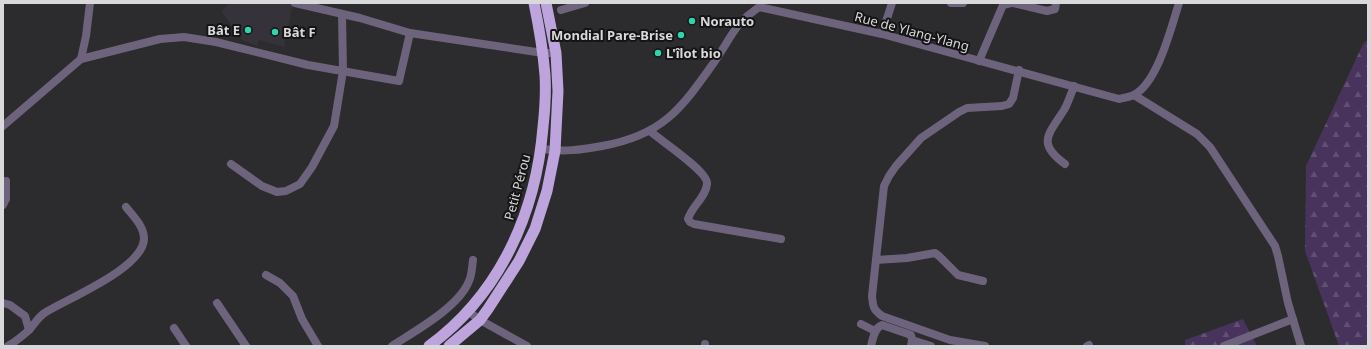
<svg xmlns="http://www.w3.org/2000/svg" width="1371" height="349" viewBox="0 0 1371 349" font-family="'Noto Sans',sans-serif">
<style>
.built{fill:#353239}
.forest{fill:url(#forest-firs)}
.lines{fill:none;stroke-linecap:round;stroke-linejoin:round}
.minor{stroke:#6e637c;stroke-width:8}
.tertiary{stroke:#6e637c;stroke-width:8}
.trunk{stroke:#bea4dd;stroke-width:11}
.poi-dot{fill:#2ed4aa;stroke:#141415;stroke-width:1.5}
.labels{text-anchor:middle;stroke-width:4;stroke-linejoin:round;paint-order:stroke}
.poi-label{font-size:13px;font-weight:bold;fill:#d9d8da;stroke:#141415;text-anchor:start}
.street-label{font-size:13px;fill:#d9d8da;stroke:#141415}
</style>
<defs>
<pattern id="forest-firs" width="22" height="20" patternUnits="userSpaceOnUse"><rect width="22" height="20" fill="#47335c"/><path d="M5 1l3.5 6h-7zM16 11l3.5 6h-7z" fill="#615073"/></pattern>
</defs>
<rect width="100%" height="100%" fill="#2c2b2d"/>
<polygon class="built" points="230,3 293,3 284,47 259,40 257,46 242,40 221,11"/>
<g class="forest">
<polygon points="1368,39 1368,346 1339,346 1305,251 1306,166 1363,44"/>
<polygon points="1243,319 1257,346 1185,346 1185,340"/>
</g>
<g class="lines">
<g class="minor">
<polyline points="295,3 360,18 410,33 543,53 556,53"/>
<polyline points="951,3 963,3"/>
<polyline points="1013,3 1047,11 1055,9 1056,3"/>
<polyline points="561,10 585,3"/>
<polyline points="882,34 892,3"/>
<polyline points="81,59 160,39 184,37 216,42 308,65 399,81 410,33"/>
<polyline points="979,61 1003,5 1011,3"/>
<polyline points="1134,95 1197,134 1210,147 1275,246 1278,256 1288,303 1301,346"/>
<polyline points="3,126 81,59 86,36 90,3"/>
<path d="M650 131C661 141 709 172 707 184 706 197 692 206 688 219L690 222 694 224 781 239"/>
<polyline points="231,164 262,186 277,192 286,191 300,184 312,167 334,126 343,71 342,14"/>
<path d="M1065 164C1036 143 1049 134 1064 110 1068 103 1071 94 1074 86"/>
<polyline points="3,205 6,199 6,181"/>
<polyline points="876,260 907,258 935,253 939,256 958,275 983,281"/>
<polyline points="266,275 280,283 293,296 302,319 318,346"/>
<polyline points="3,303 10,305 25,316 29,330"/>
<polyline points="217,303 246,346"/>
<polyline points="469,312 480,320 527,346"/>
<polyline points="861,324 875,331"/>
<polyline points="174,328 186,346"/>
<polyline points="912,340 931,346"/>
<polyline points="705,344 705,346"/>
<path d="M8 346C16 341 23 336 30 329 35 323 39 316 46 312 69 298 143 268 144 239 144 226 133 216 126 207"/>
<path d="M392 346C415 331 459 307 469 281 472 275 472 267 473 260"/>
<path d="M871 346C873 339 874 328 882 325L911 335 912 340 911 346"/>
<path d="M985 346 950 340 882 316C873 309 873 307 872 296L884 186 889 176 896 166 921 138 959 112 967 108 1002 106 1009 104 1013 98 1019 70"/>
<polyline points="1087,346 1089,345"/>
<polyline points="1224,346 1293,319"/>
</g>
<path class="tertiary" d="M542 149C564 152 580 150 602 146 663 135 681 109 715 61 724 48 731 34 740 23 746 16 753 12 759 7L882 34 1119 99C1123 98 1129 97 1134 95 1158 82 1171 28 1179 3"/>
<g class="trunk">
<path d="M429 346C500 294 536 213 543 127 545 109 546 92 545 75 543 51 539 27 534 3"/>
<polyline points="449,346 480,320 488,309 519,261 535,229 547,191 555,151 558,91 556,53 546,3"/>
</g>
</g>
<g class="poi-dot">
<circle cx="692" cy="21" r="4"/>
<circle cx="248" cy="30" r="4"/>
<circle cx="275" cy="32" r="4"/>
<circle cx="681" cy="35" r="4"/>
<circle cx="658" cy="53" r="4"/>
</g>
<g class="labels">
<g class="poi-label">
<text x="700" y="26">Norauto</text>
<text x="240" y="35" text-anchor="end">Bât E</text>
<text x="283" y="37">Bât F</text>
<text x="673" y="40" text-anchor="end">Mondial Pare-Brise</text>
<text x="666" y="58">L'îlot bio</text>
</g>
<g class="street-label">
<text transform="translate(912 31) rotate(15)" y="5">Rue de Ylang-Ylang</text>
<text transform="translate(517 187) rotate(-75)" y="5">Petit Pérou</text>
</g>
</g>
<rect width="1371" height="349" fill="none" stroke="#d9d8da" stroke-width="8"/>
</svg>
